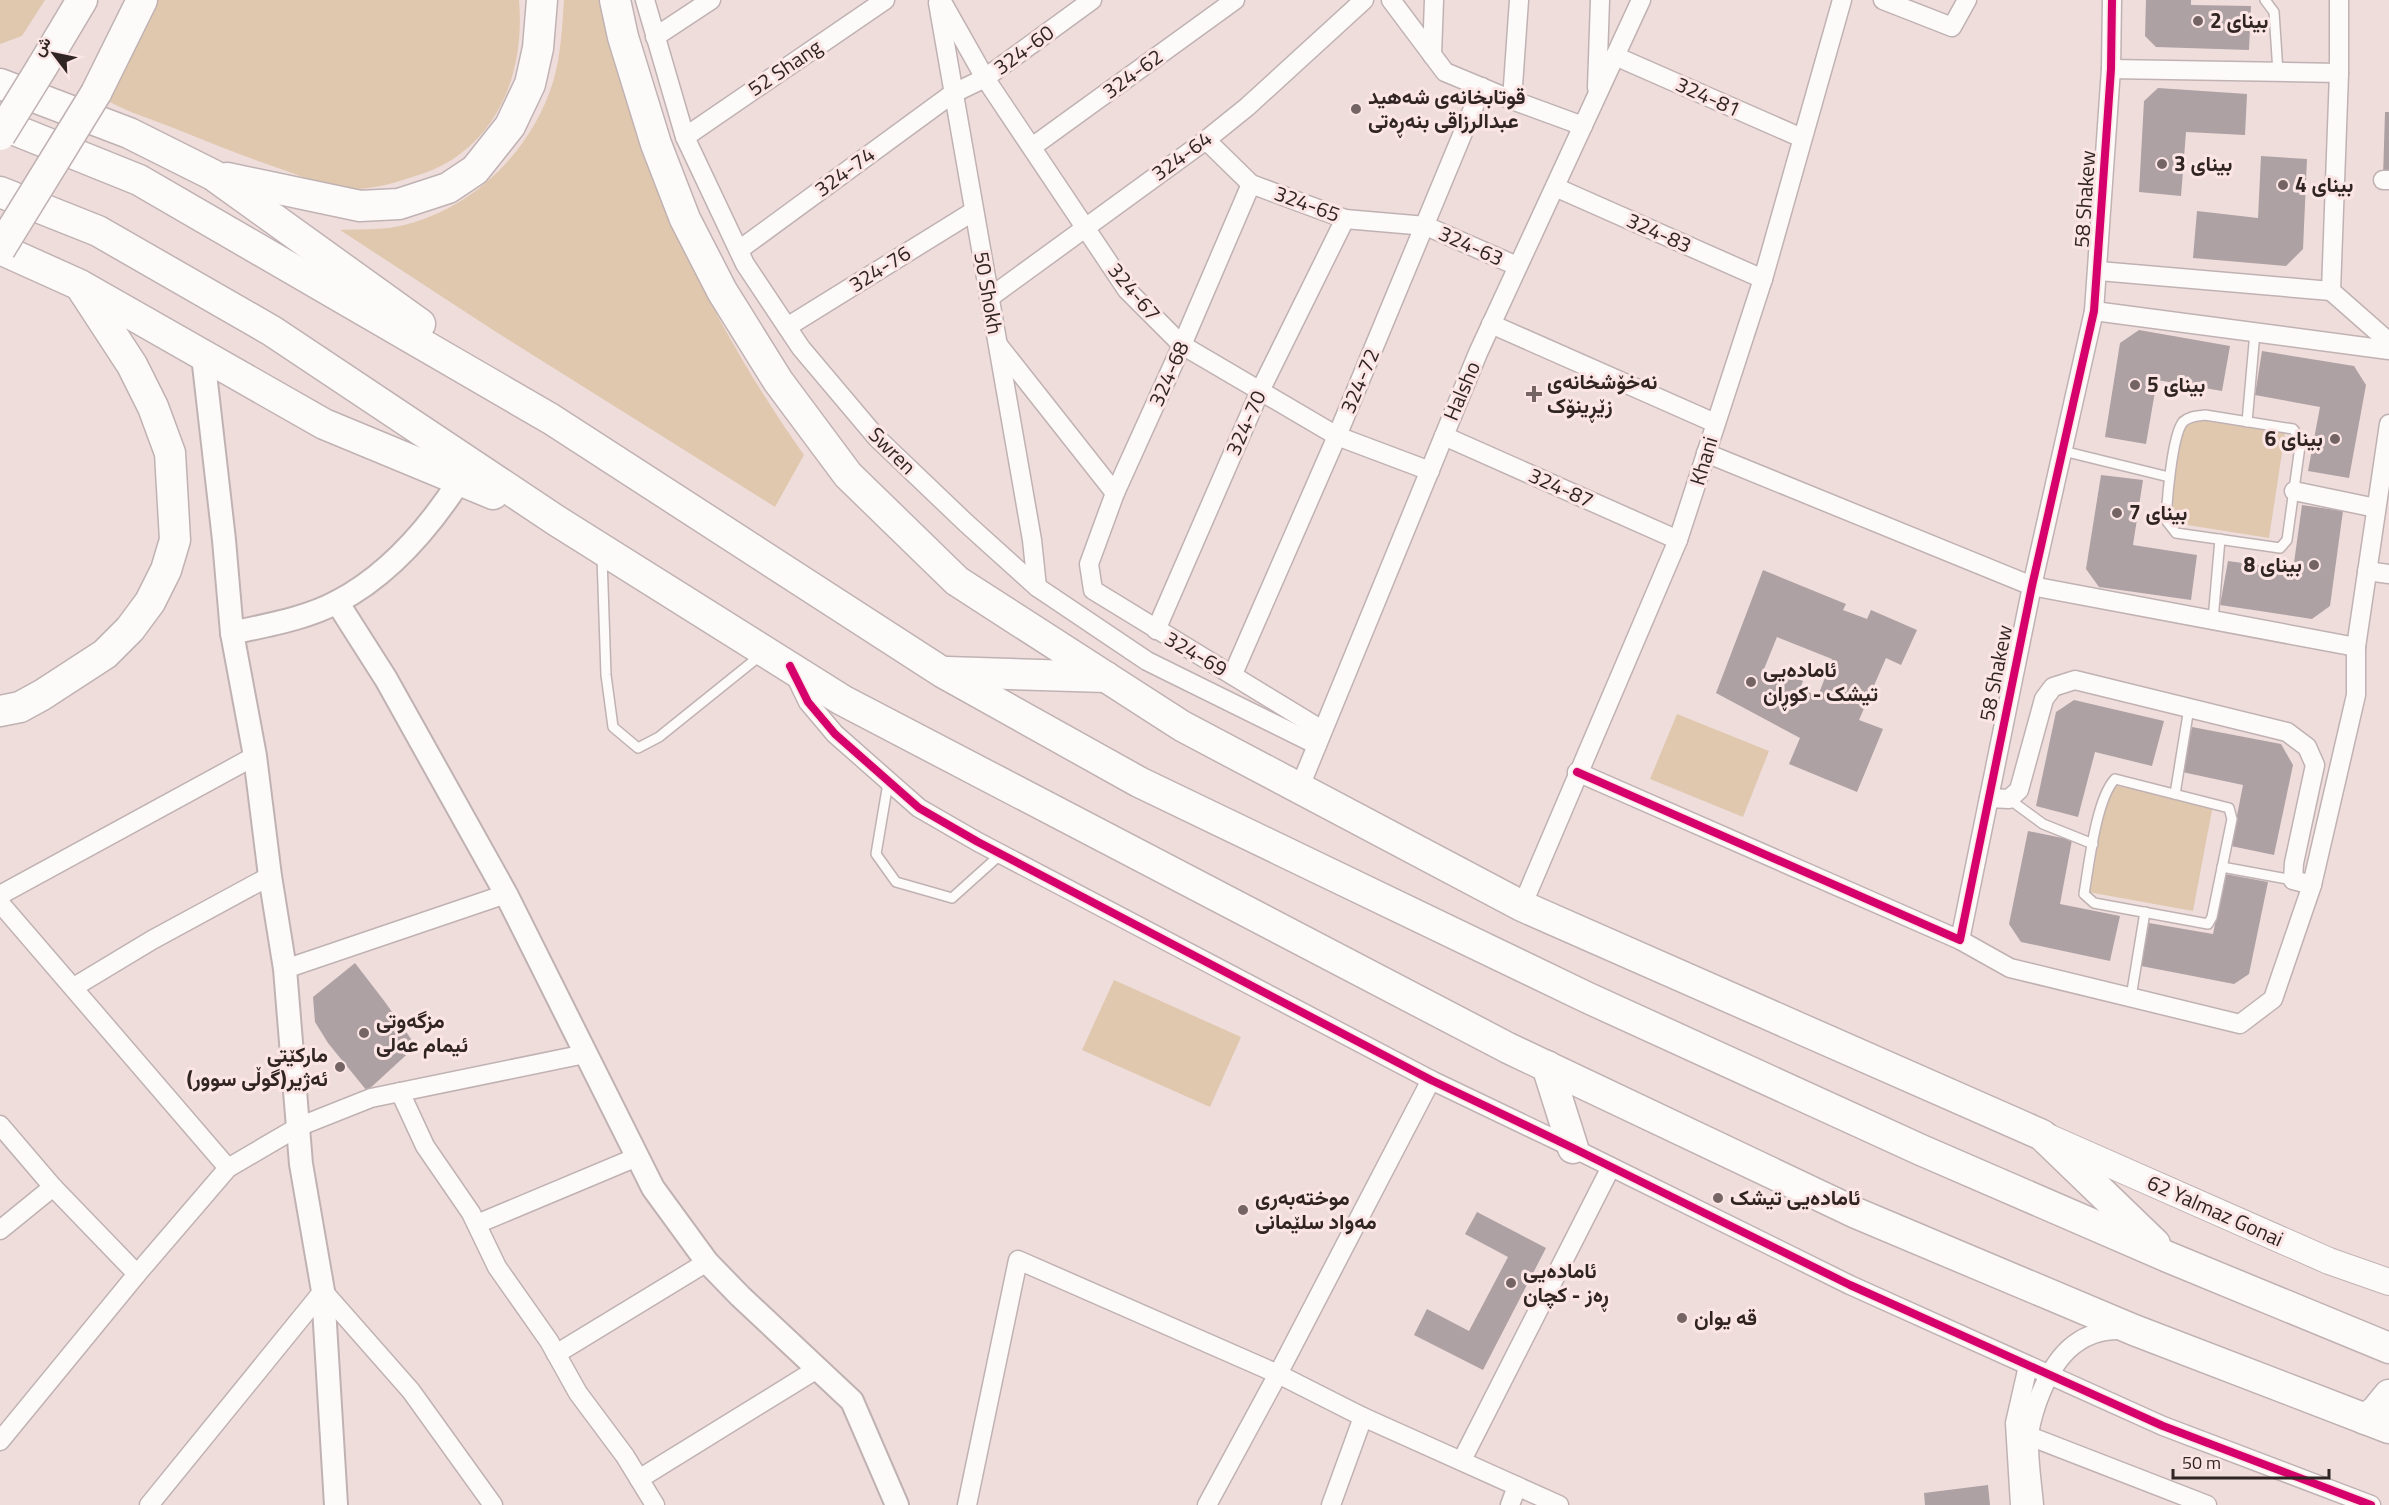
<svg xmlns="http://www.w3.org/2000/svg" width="2389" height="1505" viewBox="0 0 2389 1505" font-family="'Titillium Web',Vazirmatn,sans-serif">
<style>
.green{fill:#e0c8af}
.building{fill:#aea1a3;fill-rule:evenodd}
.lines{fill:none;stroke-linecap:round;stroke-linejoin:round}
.service-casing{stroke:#c0b2b2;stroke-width:12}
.minor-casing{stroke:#c0b2b2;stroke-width:21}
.tertiary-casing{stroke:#c0b2b2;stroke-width:26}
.secondary-casing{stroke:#c0b2b2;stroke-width:28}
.trunk-casing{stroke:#c0b2b2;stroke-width:33}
.service{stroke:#fdfafa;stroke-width:9}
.minor{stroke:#fdfafa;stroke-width:18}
.tertiary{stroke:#fdfafa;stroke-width:22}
.secondary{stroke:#fdfafa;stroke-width:26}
.trunk{stroke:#fdfafa;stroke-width:30}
.trunk-bridge-casing{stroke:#c0b2b2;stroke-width:33;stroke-linecap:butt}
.trunk-bridge{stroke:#fdfafa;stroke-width:30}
.cycleway-casing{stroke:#fbe6e5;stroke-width:11}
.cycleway{stroke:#d6006c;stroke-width:8}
.poi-dot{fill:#746564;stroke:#fbe6e5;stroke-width:2}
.labels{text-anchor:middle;stroke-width:6;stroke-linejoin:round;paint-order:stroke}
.poi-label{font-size:21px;font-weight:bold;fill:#312524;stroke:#fbe6e5;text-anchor:start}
.street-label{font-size:21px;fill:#312524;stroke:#fbe6e5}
</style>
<rect width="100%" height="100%" fill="#efdddc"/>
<g class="green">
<polygon points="0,0 45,0 22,36 0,44"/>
<path d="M158 0H519C524 58 508 118 460 154 444 167 425 173 406 179 385 186 357 192 335 188 320 184 306 178 292 173 254 160 218 146 181 131 155 120 125 112 101 97Z"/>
<path d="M564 0H599C638 166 705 315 804 455L775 507 493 330 340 230C358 229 378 230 395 227 469 213 531 153 553 82 561 55 562 27 564 0Z"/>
<polygon points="2179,416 2285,433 2269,538 2162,521"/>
<polygon points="1677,714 1769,751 1743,817 1650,779"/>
<polygon points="2109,784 2213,805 2193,911 2088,892"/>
<polygon points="1114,980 1241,1037 1210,1107 1082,1050"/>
</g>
<g class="building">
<polygon points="2146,0 2191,0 2191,5 2251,6 2249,50 2156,47 2145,36"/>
<polygon points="2158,88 2247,94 2245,135 2186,132 2181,196 2139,192 2144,101"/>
<polygon points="2385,112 2389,112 2389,176 2383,176"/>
<polygon points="2261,156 2307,159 2303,249 2286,266 2193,258 2197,211 2258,218"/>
<polygon points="2139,330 2230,346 2222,391 2157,380 2146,444 2105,437 2120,343"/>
<polygon points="2262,351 2354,366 2366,385 2349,478 2308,471 2320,407 2255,395"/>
<polygon points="2101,475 2143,480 2133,545 2197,555 2191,600 2099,587 2086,569"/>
<polygon points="2302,505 2343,511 2330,606 2312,619 2220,605 2228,561 2293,570"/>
<path d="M1763 570 1846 604 1843 610 1867 619 1871 610 1917 630 1901 665 1886 658 1859 720 1883 729 1857 792 1789 764 1800 738 1716 693ZM1777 637 1832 659 1818 696 1800 689 1803 681 1788 675 1785 683 1762 674Z"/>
<polygon points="2074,700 2164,721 2152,766 2095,752 2078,817 2036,806 2056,712"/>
<polygon points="2192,727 2281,744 2293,765 2274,855 2231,846 2243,785 2182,772"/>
<polygon points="2028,831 2072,840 2060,904 2120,916 2110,961 2021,942 2009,924"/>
<polygon points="2225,874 2268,882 2249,974 2234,984 2141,966 2149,923 2213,934"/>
<polygon points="355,963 385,1002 416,1046 367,1091 328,1043 315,1022 313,997"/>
<polygon points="1477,1212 1546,1248 1483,1370 1414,1335 1427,1309 1469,1331 1508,1257 1465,1234"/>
<polygon points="1988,1485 1990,1505 1925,1505 1924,1493"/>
</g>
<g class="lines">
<defs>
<g id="service">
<polyline points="2265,0 2274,12 2278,72"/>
<path d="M2205 415 2293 429 2301 439 2287 540 2280 548 2176 533 2166 520C2167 501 2172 435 2183 422 2189 416 2198 416 2205 415Z"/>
<polyline points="2247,422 2255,332"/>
<polyline points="2063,451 2169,477"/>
<polyline points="602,557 606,675 613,727 638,748 659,737 761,655"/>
<polyline points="2213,620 2220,539"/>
<path d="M2115 779 2229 808 2232 819 2212 917 2208 924 2094 903 2084 894C2089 865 2096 799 2115 779Z"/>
<polyline points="888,783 876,854 896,882 952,898 1001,854"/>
<polyline points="2175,794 2189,708"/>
<polyline points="2009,799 2043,824 2093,844"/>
<polyline points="2222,867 2293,880"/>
<polyline points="2131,997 2145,912"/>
</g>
<g id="minor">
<polyline points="645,0 685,137 745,264 801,348 877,438 966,523 1037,587 1147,661 1317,745"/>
<polyline points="941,0 985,78 1127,290 1182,345 1337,436 1430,471"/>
<polyline points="1391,0 1445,72 1512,100 1583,126"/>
<polyline points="1883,0 1952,27 1967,0"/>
<polyline points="2339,0 2339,73 2331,291 2389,342"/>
<polyline points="938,3 1032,540 1037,587"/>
<polyline points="655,37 711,0"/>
<polyline points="1432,55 1434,0"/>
<polyline points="1615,56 1802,138"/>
<polyline points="2111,69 2339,73"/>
<polyline points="1597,88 1600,0"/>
<polyline points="1512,100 1519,0"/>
<polyline points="685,137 885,0"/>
<polyline points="1206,140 1251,184 1345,219 1426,226 1517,266"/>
<polyline points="1032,147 1235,0"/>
<polyline points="2383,180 2389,180"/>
<polyline points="1251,184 1182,345 1115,493 1089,564 1093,590 1322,730"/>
<polyline points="1555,187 1763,279"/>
<polyline points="739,250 952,94 985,78 1092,0"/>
<polyline points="2099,271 2331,291"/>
<polyline points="989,298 1206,140 1247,107 1364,0"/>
<polyline points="2094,311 2389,350"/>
<polyline points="1491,324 1715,423"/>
<polyline points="787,327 974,211"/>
<polyline points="999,346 1115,493"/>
<polyline points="1444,436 1678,540"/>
<polyline points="1706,453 2032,586 2356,647"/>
<polyline points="2294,491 2376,508"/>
<polyline points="2367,571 2389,574"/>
<polyline points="1156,630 1260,391 1345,219"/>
<polyline points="794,673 808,702 835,734 919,808 978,842 1431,1080 1573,1148 1850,1285 2163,1426 2371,1505"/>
<polyline points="1233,674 1337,436 1482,87"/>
<polyline points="1577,772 1960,940 2032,586 2094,311 2111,69 2112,0"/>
<polyline points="1299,789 1478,353 1641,0"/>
<polyline points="1989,798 2009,799 2019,790 2044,699 2053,687 2075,680 2287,732 2307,747 2315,765 2294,863 2293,880 2312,885"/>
<polyline points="0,895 255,756"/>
<polyline points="0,903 228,1168"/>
<polyline points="1522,906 1678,540 1763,279 1842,0"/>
<polyline points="1960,940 2010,968 2240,1024 2273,999 2312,885 2356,695 2356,647 2389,424"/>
<polyline points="285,969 506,894"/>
<polyline points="74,987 152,940 270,876"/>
<polyline points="400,1092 425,1146 471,1213 497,1267 549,1341 578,1393 625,1456 655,1505"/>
<polyline points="0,1125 53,1187 137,1274"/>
<polyline points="477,1224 637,1157"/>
<polyline points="0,1230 53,1187"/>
<polyline points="556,1354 707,1262"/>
<polyline points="2029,1436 2207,1505"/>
<polyline points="0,1441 137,1274 228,1168 298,1127 371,1098 585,1054"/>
<polyline points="1462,1460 1611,1167"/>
<polyline points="639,1479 817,1369"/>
<polyline points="149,1505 323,1291 411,1391 493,1505"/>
<polyline points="967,1505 1018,1260 1278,1374 1363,1417 1559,1505"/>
<polyline points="1207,1505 1278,1374 1431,1080"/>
<polyline points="1331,1505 1363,1417"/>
<polyline points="1510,1505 1517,1486"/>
<polyline points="2020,1505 2015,1423 2028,1366"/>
<path d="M2034 1505C2032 1482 2028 1459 2029 1436 2030 1423 2034 1412 2038 1400 2053 1360 2076 1328 2123 1330"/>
</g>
<g id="tertiary">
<polyline points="203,356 224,540 232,633 255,756 270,876 285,969 301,1164 323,1291 336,1505"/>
<polyline points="337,602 386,679 506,894 653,1188 707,1262 740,1296 852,1401 897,1505"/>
<path d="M232 633C267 625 305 619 337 602 389 575 429 528 460 480"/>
</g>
<polyline id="secondary" points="2050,1138 2329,1261 2389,1282"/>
<g id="trunk">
<polyline points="615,0 623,37 656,144 685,219 722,291 778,381 848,475 957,581 1182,726 1522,906 2042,1135 2155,1244"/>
<polyline points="42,67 82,0"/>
<polyline points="0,84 129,133 213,175 420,324"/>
<polyline points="96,93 142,0"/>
<polyline points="0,124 139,180 551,419 942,672 1139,782 1586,997 1921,1150 2168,1257 2389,1348"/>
<polyline points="227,178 360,206 399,204 448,188 475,170 510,126 530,84 538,48 542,0"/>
<polyline points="0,192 98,231 272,331 557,521 842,700 1508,1048 1856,1213 2134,1330 2389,1428"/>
<polyline points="0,249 80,285 324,424 493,494"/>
<polyline points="947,672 1106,677"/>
<polyline points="0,711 20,707 42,695 105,654 130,629 150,602 166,570 175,540 170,453 153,407 132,365 83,290"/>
<polyline points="1547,1066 1573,1148"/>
<polyline points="2365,1419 2376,1411 2389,1395"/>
</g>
</defs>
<use href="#service" class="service-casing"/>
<use href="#minor" class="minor-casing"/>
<use href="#tertiary" class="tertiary-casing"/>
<use href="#secondary" class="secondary-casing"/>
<use href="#trunk" class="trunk-casing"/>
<use href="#service" class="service"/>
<use href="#minor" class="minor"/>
<use href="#tertiary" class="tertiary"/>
<use href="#secondary" class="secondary"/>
<use href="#trunk" class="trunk"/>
<defs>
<g id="trunk-bridge">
<polyline points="0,135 42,67"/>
<polyline points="0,249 96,93"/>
</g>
</defs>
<use href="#trunk-bridge" class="trunk-bridge-casing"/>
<use href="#trunk-bridge" class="trunk-bridge"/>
<defs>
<g id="cycleway">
<polyline points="790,666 808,702 835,734 919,808 978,842 1431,1080 1573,1148 1850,1285 2163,1426 2371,1505"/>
<polyline points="1577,772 1960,940 2032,586 2094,311 2111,69 2112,0"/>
</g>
</defs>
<use href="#cycleway" class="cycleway-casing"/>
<use href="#cycleway" class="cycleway"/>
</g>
<g class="poi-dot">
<circle cx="2198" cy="21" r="6"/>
<circle cx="1356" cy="109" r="6"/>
<circle cx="2162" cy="164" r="6"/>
<circle cx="2283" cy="185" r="6"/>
<circle cx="2135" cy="385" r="6"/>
<path d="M1531 385h6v6h6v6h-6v6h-6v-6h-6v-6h6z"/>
<circle cx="2335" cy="439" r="6"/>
<circle cx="2117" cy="513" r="6"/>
<circle cx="2314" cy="565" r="6"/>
<circle cx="1751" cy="682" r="6"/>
<circle cx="364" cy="1033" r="6"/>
<circle cx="340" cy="1067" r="6"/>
<circle cx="1718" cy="1198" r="6"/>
<circle cx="1243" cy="1210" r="6"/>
<circle cx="1511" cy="1283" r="6"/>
<circle cx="1682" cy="1318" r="6"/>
</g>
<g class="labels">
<g class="poi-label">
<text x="2210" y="28">بيناى 2</text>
<text x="1368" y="104">قوتابخانەی شەهید<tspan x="1368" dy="24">عبدالرزاقی بنەڕەتی</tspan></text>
<text x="2174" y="171">بيناى 3</text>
<text x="2295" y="192">بيناى 4</text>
<text x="1547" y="389">نەخۆشخانەی<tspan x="1547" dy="24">زێڕینۆک</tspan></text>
<text x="2147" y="392">بيناى 5</text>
<text x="2323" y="446" text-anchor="end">بيناى 6</text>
<text x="2129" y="520">بيناى 7</text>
<text x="2302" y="572" text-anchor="end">بيناى 8</text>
<text x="1763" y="677">ئامادەیی<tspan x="1763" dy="24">تیشک - کوڕان</tspan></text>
<text x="376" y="1028">مزگەوتی<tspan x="376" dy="24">ئیمام عەلی</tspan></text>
<text x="328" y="1062" text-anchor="end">مارکێتی<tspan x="328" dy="24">ئەژیر(گوڵی سوور)</tspan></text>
<text x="1255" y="1205">موختەبەری<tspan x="1255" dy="24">مەواد سلێمانی</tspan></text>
<text x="1730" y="1205">ئامادەیی تیشک</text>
<text x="1523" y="1278">ئامادەیی<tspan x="1523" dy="24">ڕەز - کچان</tspan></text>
<text x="1694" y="1325">قه یوان</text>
</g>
<g class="street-label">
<text transform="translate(1024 50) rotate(-36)" y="7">324-60</text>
<text transform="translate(785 68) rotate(-34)" y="7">52 Shang</text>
<text transform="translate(1133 74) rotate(-36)" y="7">324-62</text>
<text transform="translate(1708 97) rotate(24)" y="7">324-81</text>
<text transform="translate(1182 156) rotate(-36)" y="7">324-64</text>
<text transform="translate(845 172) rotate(-36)" y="7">324-74</text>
<text transform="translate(2085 199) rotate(-86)" y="7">58 Shakew</text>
<text transform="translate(1307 204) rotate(20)" y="7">324-65</text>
<text transform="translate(1659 233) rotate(24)" y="7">324-83</text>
<text transform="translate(1471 246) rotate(24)" y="7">324-63</text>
<text transform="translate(880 269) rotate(-32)" y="7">324-76</text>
<text transform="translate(1134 292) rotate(50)" y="7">324-67</text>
<text transform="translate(988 293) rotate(80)" y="7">50 Shokh</text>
<text transform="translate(1169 374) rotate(-66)" y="7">324-68</text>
<text transform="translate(1360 381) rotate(-67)" y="7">324-72</text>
<text transform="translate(1462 391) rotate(-67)" y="7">Halsho</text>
<text transform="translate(1246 423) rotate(-66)" y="7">324-70</text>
<text transform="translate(892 451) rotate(45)" y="7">Swren</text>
<text transform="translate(1704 461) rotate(-73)" y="7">Khani</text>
<text transform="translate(1561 488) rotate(24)" y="7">324-87</text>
<text transform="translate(1196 654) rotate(30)" y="7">324-69</text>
<text transform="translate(1996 673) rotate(-79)" y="7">58 Shakew</text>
<text transform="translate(2215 1211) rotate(24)" y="7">62 Yalmaz Gonai</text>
</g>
</g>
<g transform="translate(54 54) rotate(302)" stroke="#fbe6e5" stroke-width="4.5" paint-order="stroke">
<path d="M0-4.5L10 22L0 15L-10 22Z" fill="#312524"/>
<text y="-9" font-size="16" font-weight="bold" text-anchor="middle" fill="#312524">ش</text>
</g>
<path d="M2173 1469v9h156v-9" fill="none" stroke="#312524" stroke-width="3"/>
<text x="2182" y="1469" font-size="18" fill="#312524" stroke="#fbe6e5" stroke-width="4.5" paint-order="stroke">50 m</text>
</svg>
